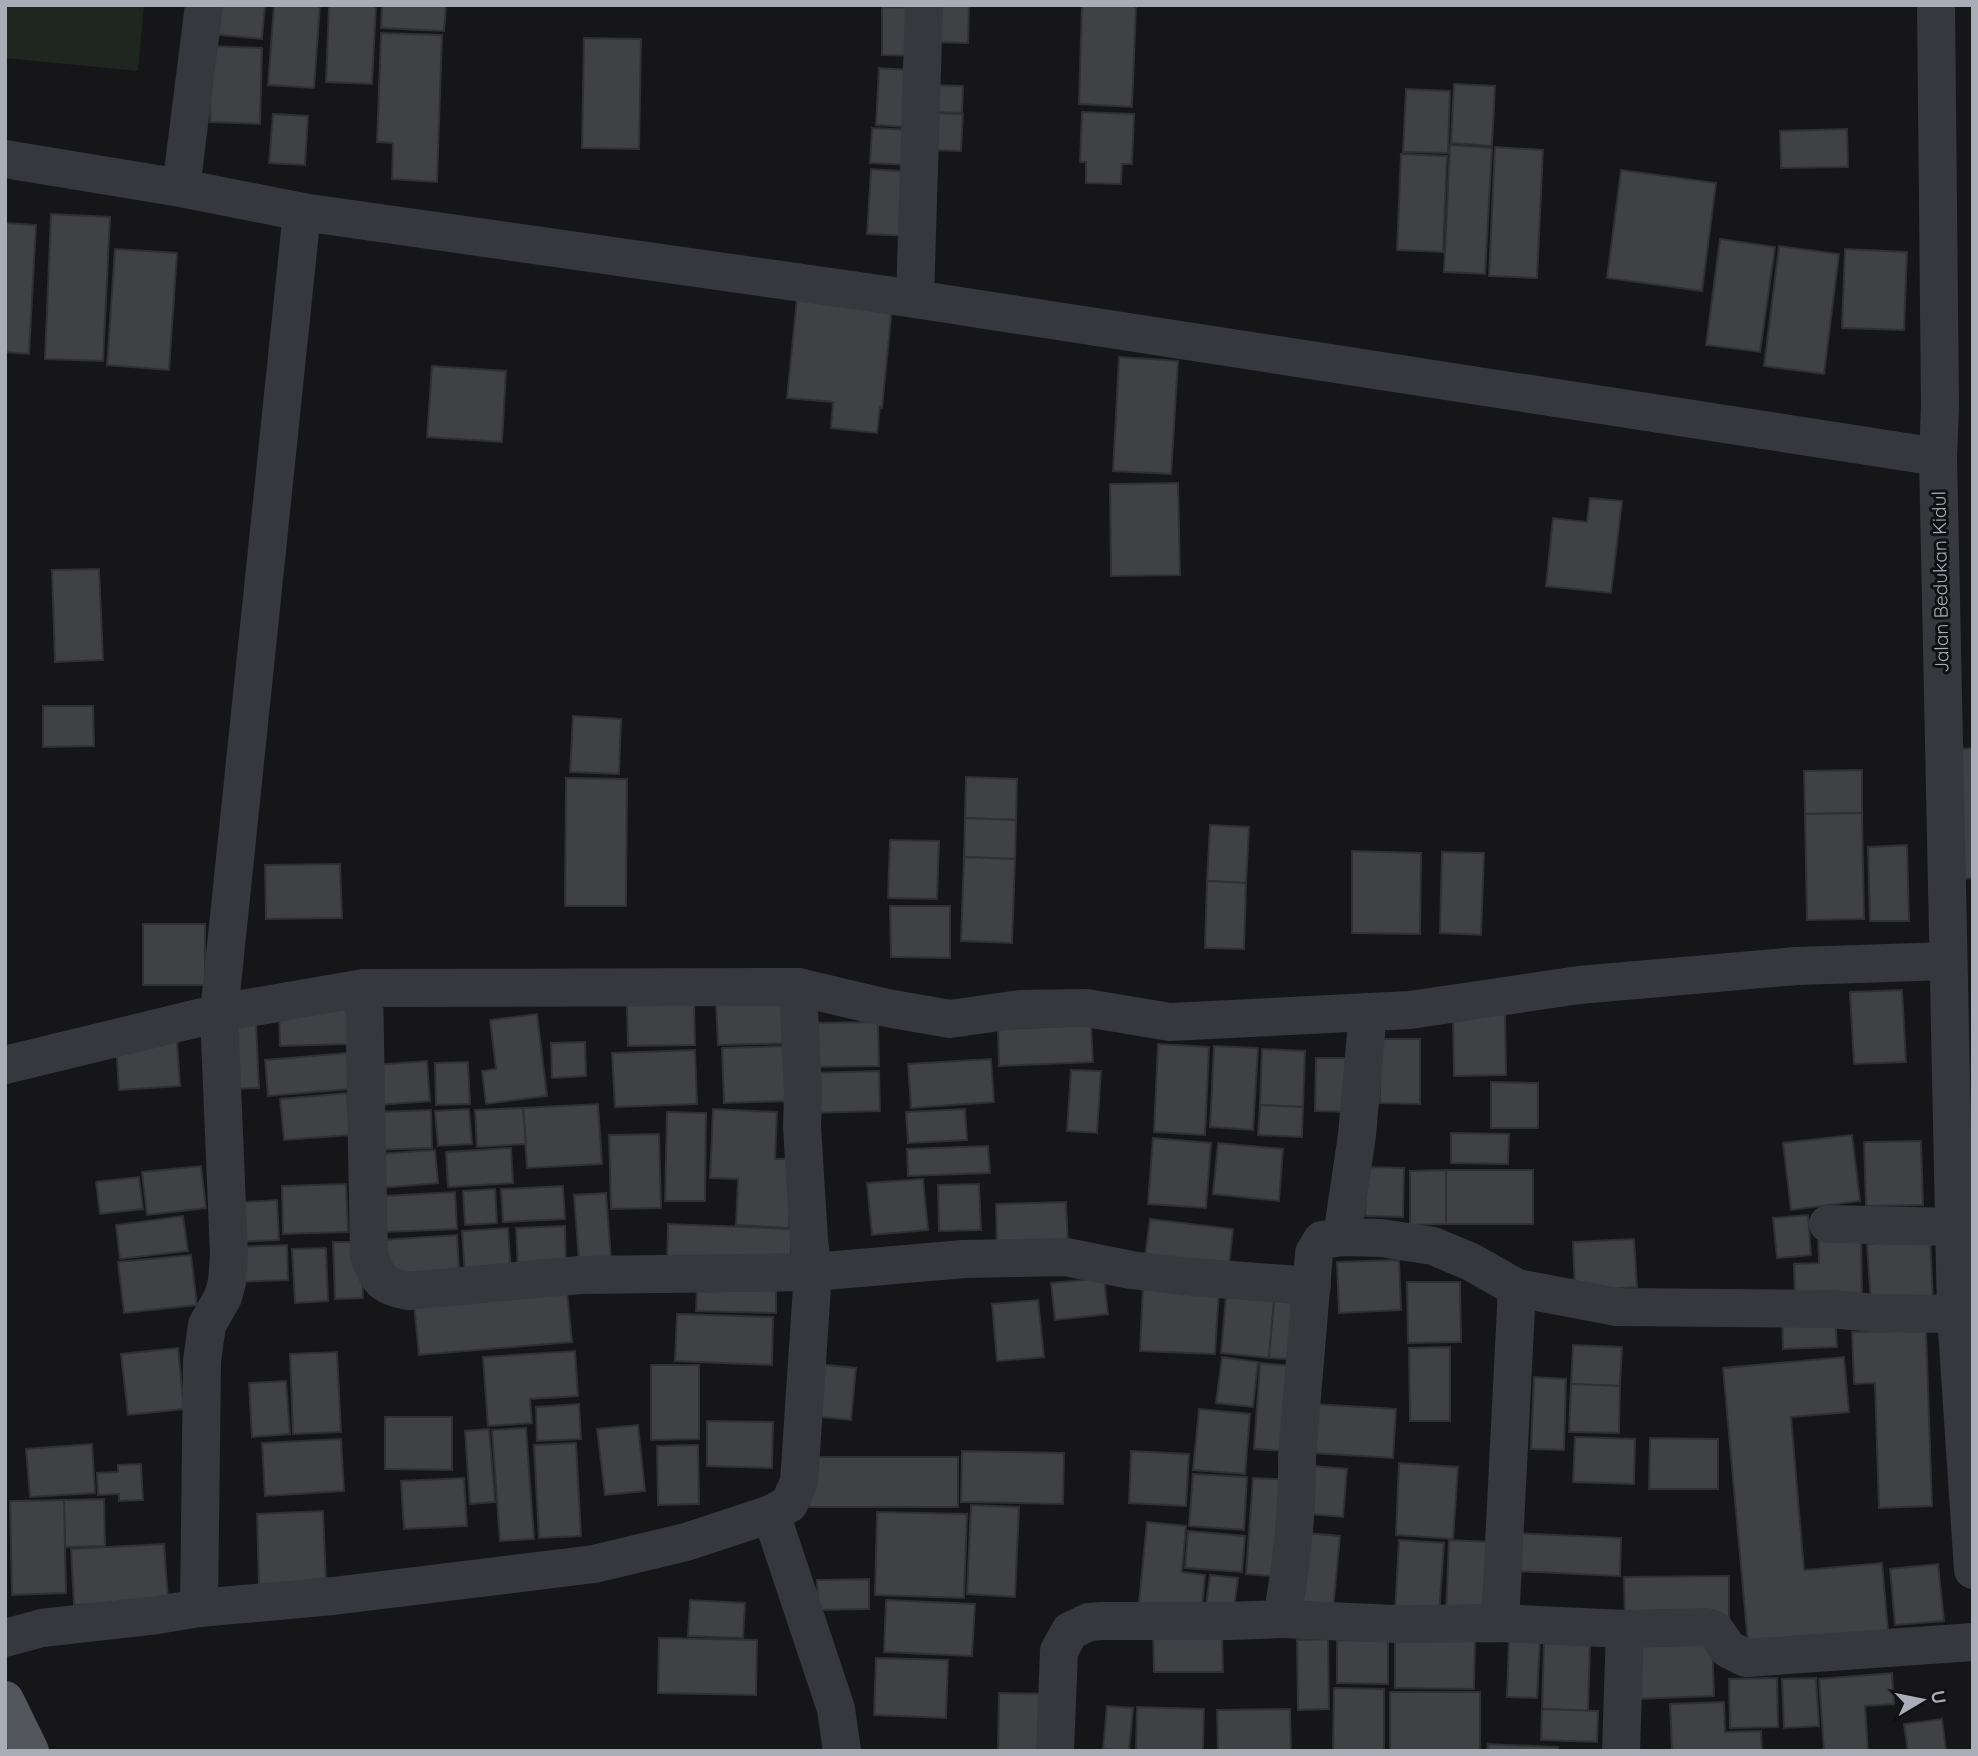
<svg xmlns="http://www.w3.org/2000/svg" width="1978" height="1756" viewBox="0 0 1978 1756" font-family="Quicksand,sans-serif">
<style>
.green{fill:#1e261f}
.building{fill:#404145;stroke:#303034;stroke-width:2}
.lines{fill:none;stroke-linecap:round;stroke-linejoin:round}
.minor{stroke:#37383d;stroke-width:38}
.major{stroke:#53555c;stroke-width:38}
.labels{text-anchor:middle;stroke-width:6;stroke-linejoin:round;paint-order:stroke}
.street-label{font-size:19px;fill:#a8adb8;stroke:#111113}
</style>
<rect width="100%" height="100%" fill="#161618"/>
<polygon class="green" points="5,5 144,5 138,71 5,58"/>
<g class="building">
<polygon points="214,5 265,5 262,39 211,34"/>
<polygon points="274,5 320,5 314,88 268,85"/>
<polygon points="329,5 376,5 372,84 326,82"/>
<polygon points="382,5 446,5 444,31 381,28"/>
<polygon points="931,5 969,5 968,43 930,42"/>
<polygon points="1082,5 1136,5 1132,107 1079,104"/>
<polygon points="882,7 921,8 921,56 882,55"/>
<polygon points="381,33 442,35 437,182 392,179 393,143 377,142"/>
<polygon points="584,38 641,39 639,149 582,148"/>
<polygon points="211,46 262,48 260,124 210,122"/>
<polygon points="879,68 909,70 906,127 876,125"/>
<polygon points="1454,84 1495,86 1492,146 1451,143"/>
<polygon points="929,85 963,86 962,113 928,112"/>
<polygon points="1406,89 1450,91 1448,153 1403,152"/>
<polygon points="1082,112 1134,114 1132,164 1122,164 1121,184 1086,183 1086,162 1080,162"/>
<polygon points="928,113 963,114 961,151 927,150"/>
<polygon points="273,114 308,116 305,165 269,163"/>
<polygon points="872,128 912,130 909,165 870,163"/>
<polygon points="1847,129 1848,167 1781,168 1780,131"/>
<polygon points="1450,145 1492,148 1485,274 1444,272"/>
<polygon points="1495,147 1543,150 1537,278 1489,276"/>
<polygon points="1401,154 1447,156 1443,252 1397,250"/>
<polygon points="871,169 912,172 908,236 867,234"/>
<polygon points="1621,170 1716,183 1702,291 1607,278"/>
<polygon points="51,214 110,217 103,361 45,359"/>
<polygon points="5,223 36,225 29,354 5,352"/>
<polygon points="1720,239 1775,247 1760,352 1706,345"/>
<polygon points="1779,246 1839,254 1824,374 1764,366"/>
<polygon points="115,249 177,253 169,370 107,365"/>
<polygon points="1845,249 1907,252 1904,330 1842,328"/>
<polygon points="797,298 892,307 882,408 880,407 877,433 831,428 833,402 787,398"/>
<polygon points="1119,357 1178,361 1171,474 1113,471"/>
<polygon points="432,366 506,371 502,442 427,437"/>
<polygon points="1178,483 1180,575 1111,576 1110,484"/>
<polygon points="1590,498 1622,501 1611,593 1546,586 1553,518 1587,522"/>
<polygon points="99,569 103,660 55,662 52,570"/>
<polygon points="43,706 93,706 94,746 43,747"/>
<polygon points="573,716 621,719 619,774 570,772"/>
<polygon points="1973,748 1973,878 1961,879 1957,749"/>
<polygon points="1862,770 1862,813 1805,814 1804,771"/>
<polygon points="966,777 1017,779 1016,820 965,818"/>
<polygon points="566,778 627,779 626,906 565,906"/>
<polygon points="1862,813 1864,919 1807,920 1805,814"/>
<polygon points="965,818 1016,820 1015,859 964,857"/>
<polygon points="1210,825 1249,827 1246,883 1207,881"/>
<polygon points="890,840 939,841 937,899 888,898"/>
<polygon points="1907,845 1909,921 1870,921 1868,847"/>
<polygon points="1352,851 1421,853 1420,934 1352,933"/>
<polygon points="1442,852 1484,853 1481,935 1440,933"/>
<polygon points="964,857 1015,859 1012,943 961,941"/>
<polygon points="340,864 342,918 266,919 265,865"/>
<polygon points="1207,881 1246,883 1244,949 1205,948"/>
<polygon points="890,906 950,906 950,958 891,957"/>
<rect x="143" y="924" width="62" height="61"/>
<polygon points="1902,990 1906,1062 1854,1064 1850,992"/>
<polygon points="795,999 797,1043 718,1045 716,1001"/>
<polygon points="694,1004 695,1045 628,1046 627,1005"/>
<polygon points="347,1009 349,1044 280,1046 279,1012"/>
<polygon points="1505,1012 1506,1075 1454,1076 1453,1013"/>
<polygon points="537,1014 547,1096 486,1104 482,1071 496,1069 490,1020"/>
<polygon points="878,1022 879,1066 808,1067 807,1023"/>
<polygon points="256,1023 259,1088 230,1089 227,1024"/>
<polygon points="1091,1025 1093,1062 999,1066 998,1029"/>
<polygon points="1380,1039 1420,1039 1420,1104 1380,1103"/>
<polygon points="177,1042 180,1086 119,1090 116,1045"/>
<polygon points="585,1042 586,1076 552,1078 551,1043"/>
<polygon points="1158,1044 1209,1047 1205,1135 1154,1132"/>
<polygon points="787,1046 789,1101 724,1103 722,1048"/>
<polygon points="1214,1046 1258,1048 1253,1130 1210,1127"/>
<polygon points="1262,1049 1305,1051 1303,1107 1260,1105"/>
<polygon points="695,1050 697,1104 615,1107 612,1053"/>
<polygon points="347,1053 350,1089 268,1096 265,1060"/>
<polygon points="1316,1058 1354,1058 1353,1112 1315,1111"/>
<polygon points="991,1059 994,1102 911,1108 908,1064"/>
<polygon points="427,1061 430,1101 378,1105 375,1065"/>
<polygon points="468,1062 470,1104 436,1105 435,1063"/>
<polygon points="1071,1070 1101,1071 1097,1133 1067,1131"/>
<polygon points="879,1071 880,1111 809,1113 808,1073"/>
<polygon points="1491,1082 1538,1083 1538,1128 1491,1128"/>
<polygon points="347,1093 350,1135 284,1140 280,1099"/>
<polygon points="598,1104 602,1164 527,1168 523,1108"/>
<polygon points="1260,1105 1303,1107 1302,1137 1258,1135"/>
<polygon points="523,1108 526,1144 477,1147 475,1110"/>
<polygon points="469,1109 472,1144 438,1146 435,1111"/>
<polygon points="713,1109 777,1112 775,1159 792,1159 789,1228 736,1225 738,1179 710,1178"/>
<polygon points="965,1109 967,1140 908,1143 906,1112"/>
<polygon points="431,1110 432,1148 374,1150 373,1112"/>
<polygon points="667,1112 706,1113 705,1201 665,1201"/>
<polygon points="1451,1133 1509,1134 1508,1164 1451,1163"/>
<polygon points="659,1134 661,1208 611,1209 609,1135"/>
<polygon points="1852,1135 1860,1201 1791,1210 1783,1143"/>
<polygon points="1153,1138 1211,1143 1206,1208 1148,1204"/>
<polygon points="1921,1141 1923,1205 1866,1206 1864,1142"/>
<polygon points="1218,1143 1283,1149 1279,1201 1213,1194"/>
<polygon points="988,1146 990,1173 908,1176 907,1149"/>
<polygon points="511,1148 513,1183 448,1187 446,1152"/>
<polygon points="435,1150 438,1183 381,1188 378,1154"/>
<polygon points="201,1166 206,1208 147,1215 142,1172"/>
<polygon points="1367,1167 1404,1168 1403,1217 1365,1216"/>
<polygon points="1446,1170 1446,1224 1410,1225 1410,1171"/>
<rect x="1446" y="1170" width="87" height="54"/>
<polygon points="139,1177 143,1209 100,1214 96,1182"/>
<polygon points="923,1179 928,1230 872,1235 867,1183"/>
<polygon points="346,1184 348,1232 283,1234 282,1186"/>
<polygon points="979,1184 981,1230 939,1231 938,1185"/>
<polygon points="563,1186 565,1219 503,1222 501,1189"/>
<polygon points="495,1189 497,1223 465,1225 463,1191"/>
<polygon points="455,1192 457,1229 385,1232 383,1196"/>
<polygon points="606,1193 611,1259 579,1262 574,1195"/>
<polygon points="277,1200 279,1240 232,1242 230,1203"/>
<polygon points="1066,1202 1068,1246 997,1248 996,1204"/>
<polygon points="1808,1215 1811,1255 1777,1258 1773,1218"/>
<polygon points="183,1216 188,1251 120,1259 116,1225"/>
<polygon points="1150,1219 1233,1229 1228,1275 1144,1264"/>
<polygon points="668,1224 792,1229 790,1269 667,1264"/>
<polygon points="565,1226 566,1269 518,1270 516,1228"/>
<polygon points="508,1228 511,1272 465,1275 462,1231"/>
<polygon points="1861,1233 1862,1299 1795,1301 1794,1264 1819,1263 1818,1234"/>
<polygon points="457,1235 459,1269 383,1275 381,1240"/>
<polygon points="1634,1239 1637,1287 1575,1291 1573,1242"/>
<polygon points="1930,1239 1933,1301 1871,1304 1867,1244"/>
<polygon points="333,1242 361,1242 363,1298 335,1299"/>
<polygon points="287,1245 288,1280 238,1282 237,1247"/>
<polygon points="326,1248 328,1301 295,1303 292,1249"/>
<polygon points="191,1255 197,1305 124,1313 118,1262"/>
<polygon points="1399,1260 1401,1310 1339,1313 1337,1262"/>
<polygon points="1104,1278 1108,1314 1055,1320 1051,1283"/>
<polygon points="566,1281 572,1342 419,1355 413,1295"/>
<polygon points="1407,1282 1460,1282 1461,1342 1408,1343"/>
<polygon points="1143,1285 1219,1289 1215,1354 1140,1351"/>
<polygon points="697,1288 776,1290 776,1313 696,1311"/>
<polygon points="1226,1296 1274,1301 1269,1358 1221,1353"/>
<polygon points="1038,1300 1044,1357 997,1361 992,1304"/>
<polygon points="1274,1301 1304,1304 1299,1360 1269,1358"/>
<polygon points="677,1314 773,1317 772,1365 675,1361"/>
<polygon points="1835,1314 1837,1347 1783,1349 1782,1315"/>
<polygon points="1926,1330 1932,1506 1879,1508 1875,1383 1854,1384 1852,1332"/>
<polygon points="1573,1345 1622,1347 1620,1386 1571,1384"/>
<polygon points="1450,1347 1450,1421 1410,1421 1409,1348"/>
<polygon points="178,1348 184,1409 128,1415 121,1354"/>
<polygon points="575,1351 578,1396 530,1399 532,1423 488,1426 483,1357"/>
<polygon points="337,1352 341,1432 293,1434 290,1354"/>
<polygon points="1222,1357 1258,1362 1253,1407 1216,1403"/>
<polygon points="1844,1357 1849,1412 1791,1417 1804,1570 1882,1563 1888,1631 1748,1644 1723,1368"/>
<polygon points="1260,1363 1293,1366 1286,1451 1254,1449"/>
<polygon points="818,1364 856,1368 851,1420 813,1416"/>
<polygon points="651,1365 699,1365 699,1439 651,1440"/>
<polygon points="1534,1377 1566,1379 1564,1450 1531,1449"/>
<polygon points="286,1381 290,1434 252,1437 249,1383"/>
<polygon points="1571,1384 1620,1386 1619,1433 1569,1432"/>
<polygon points="579,1404 581,1439 537,1441 536,1407"/>
<polygon points="1314,1404 1396,1409 1393,1458 1312,1453"/>
<polygon points="1199,1409 1250,1414 1245,1474 1193,1470"/>
<polygon points="385,1417 452,1417 452,1470 385,1469"/>
<polygon points="707,1421 773,1422 772,1468 707,1466"/>
<polygon points="638,1425 645,1491 605,1495 597,1429"/>
<polygon points="526,1428 534,1539 500,1541 492,1430"/>
<polygon points="489,1429 495,1502 470,1504 465,1431"/>
<polygon points="1575,1437 1635,1439 1634,1484 1573,1482"/>
<polygon points="1650,1438 1718,1439 1718,1489 1649,1489"/>
<polygon points="341,1439 344,1491 265,1496 262,1443"/>
<polygon points="576,1443 581,1536 539,1538 534,1445"/>
<polygon points="92,1444 95,1493 30,1497 26,1449"/>
<polygon points="698,1445 699,1504 658,1505 657,1446"/>
<polygon points="962,1451 1064,1453 1063,1504 961,1502"/>
<polygon points="1131,1451 1189,1454 1186,1506 1129,1503"/>
<polygon points="803,1457 958,1457 958,1507 802,1507"/>
<polygon points="1399,1463 1458,1467 1453,1539 1396,1535"/>
<polygon points="141,1464 143,1500 119,1501 119,1494 98,1495 97,1473 118,1472 118,1465"/>
<polygon points="1303,1465 1347,1469 1343,1517 1299,1513"/>
<polygon points="1193,1474 1247,1477 1244,1530 1189,1526"/>
<polygon points="464,1478 467,1526 404,1529 401,1481"/>
<polygon points="1253,1478 1294,1480 1287,1577 1246,1574"/>
<polygon points="104,1499 105,1546 65,1547 64,1500"/>
<polygon points="64,1500 66,1593 12,1595 10,1501"/>
<polygon points="971,1505 1019,1507 1015,1597 967,1594"/>
<polygon points="323,1511 326,1584 259,1586 257,1514"/>
<polygon points="877,1512 967,1514 964,1598 875,1595"/>
<polygon points="1147,1522 1186,1526 1182,1572 1205,1575 1201,1618 1138,1612"/>
<polygon points="1188,1531 1245,1536 1242,1572 1185,1568"/>
<polygon points="1296,1532 1340,1536 1333,1610 1289,1606"/>
<polygon points="1513,1533 1621,1538 1620,1576 1512,1571"/>
<polygon points="1399,1540 1444,1543 1439,1614 1395,1611"/>
<polygon points="1449,1540 1491,1542 1488,1616 1446,1614"/>
<polygon points="164,1544 168,1600 74,1605 71,1549"/>
<polygon points="1938,1564 1944,1621 1895,1625 1890,1569"/>
<polygon points="1210,1575 1238,1578 1233,1616 1205,1613"/>
<polygon points="1729,1576 1729,1620 1625,1622 1624,1577"/>
<polygon points="869,1579 869,1609 818,1610 817,1580"/>
<polygon points="690,1600 745,1603 743,1638 688,1636"/>
<polygon points="886,1600 975,1604 972,1656 884,1652"/>
<polygon points="1153,1631 1222,1631 1223,1672 1154,1672"/>
<polygon points="1395,1637 1475,1638 1474,1689 1395,1688"/>
<polygon points="1712,1637 1714,1696 1637,1699 1635,1640"/>
<polygon points="659,1638 757,1640 756,1695 658,1693"/>
<polygon points="1509,1638 1540,1639 1537,1698 1507,1697"/>
<polygon points="1328,1639 1329,1709 1298,1710 1297,1640"/>
<polygon points="1337,1640 1388,1641 1388,1684 1337,1683"/>
<polygon points="1544,1643 1590,1644 1588,1711 1542,1709"/>
<polygon points="876,1658 948,1660 946,1718 874,1715"/>
<polygon points="1892,1673 1894,1704 1865,1706 1868,1751 1824,1751 1819,1679"/>
<polygon points="1777,1678 1778,1727 1730,1728 1729,1679"/>
<polygon points="1816,1678 1819,1726 1784,1728 1782,1679"/>
<polygon points="1334,1688 1384,1689 1384,1751 1333,1751"/>
<rect x="1390" y="1692" width="90" height="59"/>
<polygon points="999,1693 1047,1694 1046,1751 998,1751"/>
<polygon points="1724,1702 1725,1732 1761,1731 1762,1751 1672,1751 1670,1704"/>
<polygon points="1107,1706 1133,1708 1129,1751 1103,1749"/>
<polygon points="1137,1707 1204,1709 1203,1751 1136,1751"/>
<polygon points="1290,1709 1291,1751 1218,1751 1217,1710"/>
<polygon points="1542,1709 1598,1711 1597,1742 1541,1740"/>
<polygon points="1942,1719 1946,1751 1908,1751 1904,1724"/>
<polygon points="1488,1744 1558,1747 1558,1751 1487,1751"/>
</g>
<g class="lines">
<g class="minor">
<polyline points="1936,5 1940,406 1938,457 1956,1314 1973,1570"/>
<polyline points="5,159 181,188 302,212 915,299 1938,457"/>
<polyline points="181,188 204,5"/>
<polyline points="915,299 924,5"/>
<path d="M364 988 369 1256C379 1281 381 1285 408 1291L580 1275 813 1272 809 1240 802 1127 803 1092 798 987"/>
<polyline points="5,1065 219,1013 364,988 798,987 887,1008 950,1019 1020,1009 1086,1008 1170,1022 1410,1010 1579,985 1797,966 1948,961"/>
<polyline points="1828,1224 1954,1227"/>
<polyline points="1342,1237 1357,1135 1368,1012"/>
<polyline points="771,1514 836,1709 842,1751"/>
<polyline points="199,1608 202,1361 207,1325 223,1297 227,1282 229,1255 219,1013 302,212"/>
<polyline points="1282,1619 1396,1624 1500,1623 1625,1629 1706,1627 1715,1630 1728,1649 1746,1658 1973,1642"/>
<polyline points="1500,1623 1517,1288"/>
<polyline points="5,1638 42,1628 157,1615 199,1608 333,1596 594,1564 686,1542 771,1514 789,1504 799,1482 813,1272 964,1259 1066,1257 1131,1270 1191,1277 1312,1286"/>
<path d="M1055 1751 1059 1651 1070 1631 1089 1622 1102 1621H1227L1282 1619C1291 1567 1298 1510 1297 1456L1314 1253 1322 1240 1342 1237 1381 1238 1433 1246 1471 1262 1517 1288 1617 1307 1829 1309 1876 1313 1956 1314"/>
<polyline points="1621,1751 1625,1629"/>
</g>
<polyline class="major" points="5,1700 30,1751"/>
</g>
<g class="labels">
<g class="street-label">
<text transform="translate(1940 582) rotate(-91)" y="7">Jalan Bedukan Kidul</text>
</g>
</g>
<rect width="1978" height="1756" fill="none" stroke="#a8adb8" stroke-width="14"/>
<g transform="translate(1922 1700) rotate(80)" stroke="#111113" stroke-width="5" paint-order="stroke">
<path d="M0-5L12 26L0 18L-12 26Z" fill="#a8adb8"/>
<text y="-10" font-size="19" font-weight="bold" text-anchor="middle" fill="#a8adb8">U</text>
</g>
</svg>
